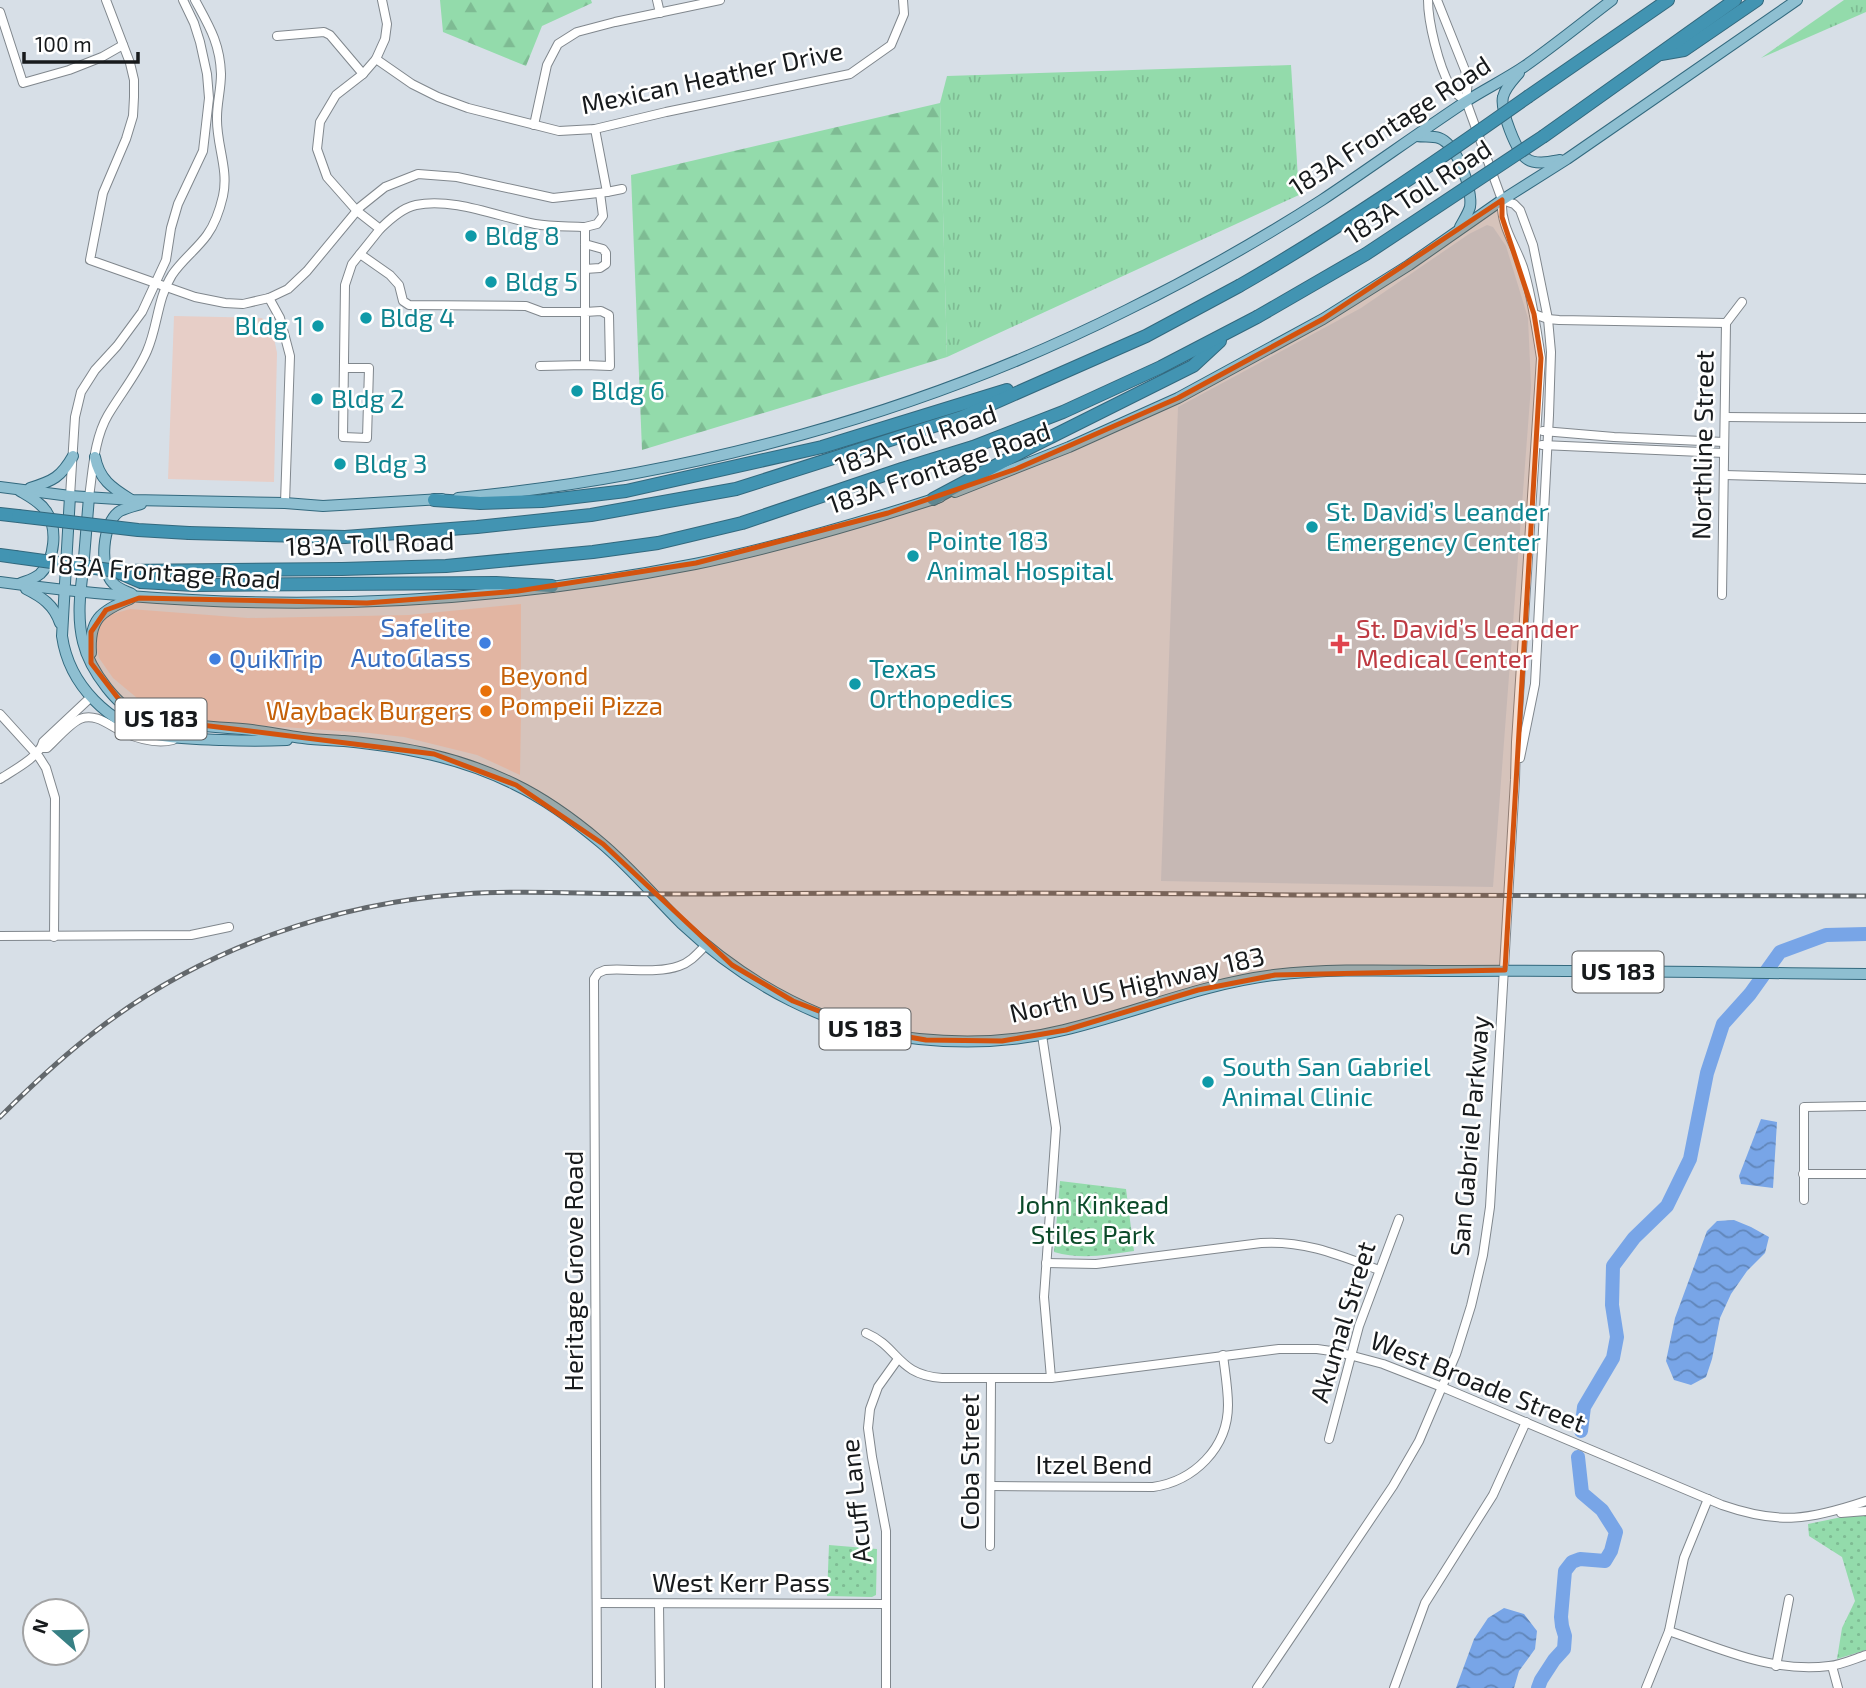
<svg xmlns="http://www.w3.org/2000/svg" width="1866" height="1688" viewBox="0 0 1866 1688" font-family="'Exo 2',sans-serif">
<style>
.commercial{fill:#e7cec7}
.built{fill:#c4d1de}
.grass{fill:url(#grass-tufts)}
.forest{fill:url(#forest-firs)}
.park{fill:url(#park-dots)}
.water{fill:url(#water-waves)}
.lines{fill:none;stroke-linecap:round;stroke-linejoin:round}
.river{stroke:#78a5e7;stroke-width:14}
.minor-casing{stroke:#80878d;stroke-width:10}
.major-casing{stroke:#33697e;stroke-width:12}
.highway-casing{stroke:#33697e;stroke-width:14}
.minor{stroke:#fff;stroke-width:8}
.major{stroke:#8ebfd1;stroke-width:10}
.highway{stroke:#4294b2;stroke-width:12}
.rail-casing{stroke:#63686c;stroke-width:5}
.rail{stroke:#fff;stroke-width:2.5;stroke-dasharray:8;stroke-linecap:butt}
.highway-bridge-casing{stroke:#33697e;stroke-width:14;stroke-linecap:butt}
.highway-bridge{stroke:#4294b2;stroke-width:12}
.marked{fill:#d3530e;fill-opacity:0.2;stroke:#d3530e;stroke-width:5;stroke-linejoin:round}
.culture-dot{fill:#0f9aa8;stroke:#fff;stroke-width:2.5}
.shop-dot{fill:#3f7fe0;stroke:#fff;stroke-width:2.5}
.health-dot{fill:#e0444e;stroke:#fff;stroke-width:2.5}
.food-dot{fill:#e8710a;stroke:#fff;stroke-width:2.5}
.labels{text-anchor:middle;stroke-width:5;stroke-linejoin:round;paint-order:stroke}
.shield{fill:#fff;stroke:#5d5f60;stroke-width:2}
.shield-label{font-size:24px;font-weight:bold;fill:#171a1c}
.street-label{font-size:26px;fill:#171a1c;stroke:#fff}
.culture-label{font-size:26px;fill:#0d838f;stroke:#fff;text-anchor:start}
.shop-label{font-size:26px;fill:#366cbe;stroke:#fff;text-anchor:end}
.health-label{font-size:26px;fill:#be3a42;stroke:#fff;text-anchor:start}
.food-label{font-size:26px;fill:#c56008;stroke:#fff;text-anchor:start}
.park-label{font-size:26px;fill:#0b4a29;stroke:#fff}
</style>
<defs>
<pattern id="grass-tufts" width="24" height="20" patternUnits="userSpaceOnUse" patternTransform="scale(1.75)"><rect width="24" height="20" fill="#93dbab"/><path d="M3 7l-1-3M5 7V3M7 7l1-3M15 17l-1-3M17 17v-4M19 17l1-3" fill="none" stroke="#7ebb93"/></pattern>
<pattern id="forest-firs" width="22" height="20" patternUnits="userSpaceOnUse" patternTransform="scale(1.75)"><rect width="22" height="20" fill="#93dbab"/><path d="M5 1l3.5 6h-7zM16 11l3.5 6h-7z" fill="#7ebb93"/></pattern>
<pattern id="park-dots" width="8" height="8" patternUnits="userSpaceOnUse" patternTransform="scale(1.75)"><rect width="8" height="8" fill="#93dbab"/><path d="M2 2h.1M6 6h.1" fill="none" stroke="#7ebb93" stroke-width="1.8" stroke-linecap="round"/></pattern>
<pattern id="water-waves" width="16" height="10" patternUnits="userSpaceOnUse" patternTransform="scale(1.75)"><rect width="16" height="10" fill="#78a5e7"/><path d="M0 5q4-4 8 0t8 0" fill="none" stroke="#6186ba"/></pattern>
</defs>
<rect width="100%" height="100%" fill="#d7dfe7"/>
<g class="commercial">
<polygon points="174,316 262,318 273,333 277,353 274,482 168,479"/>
<polygon points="521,604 521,717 520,775 477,755 404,737 369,733 197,721 174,715 137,698 113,678 99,658 95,641 99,625 109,615 130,609 248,618 409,615"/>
</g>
<polygon class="built" points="1487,225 1493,227 1506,246 1528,318 1531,386 1493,887 1161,881 1178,407 1361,308 1469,234"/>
<g class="grass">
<polygon points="1844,0 1866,0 1866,12 1761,58"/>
<polygon points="1291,65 1299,195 947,357 940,103 947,76"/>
</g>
<g class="forest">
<polygon points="440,0 591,0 592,3 542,26 526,66 443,32"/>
<polygon points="940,103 947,357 642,450 631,175"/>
</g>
<g class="park">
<path d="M1060 1181 1126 1189 1134 1251C1107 1255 1081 1260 1054 1252Z"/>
<polygon points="1866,1512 1866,1650 1837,1659 1842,1628 1855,1601 1842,1557 1809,1536 1808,1524"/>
<polygon points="829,1545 877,1549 876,1595 872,1597 827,1596"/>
</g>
<g class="water">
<polygon points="1761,1119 1777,1122 1773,1188 1741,1184 1739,1176"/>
<polygon points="1734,1220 1751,1227 1769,1237 1765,1253 1747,1271 1731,1294 1720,1318 1712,1359 1706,1377 1691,1385 1674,1380 1666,1361 1675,1318 1707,1231 1717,1221"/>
<polygon points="1504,1608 1524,1614 1537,1631 1535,1649 1519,1671 1514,1688 1456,1688 1474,1639 1488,1618"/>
</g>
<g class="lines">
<g class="river">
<polyline points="1581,1431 1584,1407 1613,1358 1617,1337 1612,1305 1613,1266 1634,1238 1667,1206 1690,1159 1707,1073 1723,1024 1750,994 1780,952 1826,935 1866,934"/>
<polyline points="1538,1688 1541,1680 1554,1660 1564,1649 1565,1636 1562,1626 1561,1617 1565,1571 1572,1562 1580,1559 1605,1561 1611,1551 1616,1532 1602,1510 1582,1493 1578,1457"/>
</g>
<defs>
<g id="minor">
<polyline points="106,0 130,63 134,80 134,97 133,116 126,139 103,193 90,260 195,297 225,303 243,304 269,298 288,289 307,271 360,207 385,187 418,174 457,177 553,198 607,192 622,189"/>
<polyline points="657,0 660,13"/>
<path d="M1428 0C1428 23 1439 66 1450 86 1454 93 1460 97 1466 101"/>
<polyline points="0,12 23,83 69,70 102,57 123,45"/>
<polyline points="277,36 324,32 330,35 363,74"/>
<polyline points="376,59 412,84 438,97 468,108 559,131 595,129 666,112 850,74 891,45 904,14 903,0"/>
<polyline points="534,125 547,65 558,44 577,32 615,22 720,0"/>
<polyline points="595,129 607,192"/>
<polyline points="1502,200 1514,204 1520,210 1533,245 1548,319 1551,352 1549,415 1535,684 1520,758"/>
<path d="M380 229C390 219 402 208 416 205 452 197 499 217 535 224 551 227 569 226 585 227"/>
<polyline points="360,254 390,275 399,285 403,301 409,305 526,306 542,312 585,312 585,227 597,224 603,216 600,193"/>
<polyline points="585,269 600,268 606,264 606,253 603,249 585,244"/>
<polyline points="269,298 280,318 290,356 285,503"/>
<polyline points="1534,314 1548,319 1559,320 1726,323"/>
<polyline points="540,366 585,365 585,312 601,311 609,315 610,366 585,365"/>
<polyline points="344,368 369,368 367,438 343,437 345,285 352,264 380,229 357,211 327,177 317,149 320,122 336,95 363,74 376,59 385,39 387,24 382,0"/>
<polyline points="1725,417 1866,418"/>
<polyline points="1543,431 1614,437 1724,442"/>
<polyline points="1542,445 1724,453"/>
<polyline points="1724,475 1866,479"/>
<polyline points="70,496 75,417 81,392 95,370 117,346 142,312 166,260 171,228 178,204 203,151 209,98 207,74 200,42 194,23 183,0"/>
<path d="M89 497C93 470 94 439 108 415 121 393 137 374 147 351 158 326 157 299 172 275 182 260 197 249 207 235 215 224 220 209 223 196 229 169 216 144 217 117 217 103 221 89 221 74 220 43 209 26 195 0"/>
<polyline points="1722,595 1726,323 1742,302"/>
<polyline points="0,714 39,757 46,768 55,798 54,937"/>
<path d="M42 748H47C56 740 69 724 80 719 96 712 111 727 125 733 139 739 157 744 173 740"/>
<path d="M0 779C12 771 40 757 43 742L91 697"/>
<polyline points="0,936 191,935 229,927"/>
<polyline points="1042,1035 1056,1128 1044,1297 1051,1378"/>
<polyline points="1803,1174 1866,1174"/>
<polyline points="1804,1200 1804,1107 1866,1106"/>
<path d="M1046 1263 1096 1264 1261 1243C1303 1240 1339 1255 1379 1270"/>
<path d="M866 1333C899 1347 897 1375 942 1378H1051L1279 1349H1317L1338 1352 1383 1364 1442 1387 1722 1505C1780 1525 1809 1520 1866 1501"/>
<polyline points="1329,1439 1359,1326 1399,1219"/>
<path d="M991 1486 1153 1487C1194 1481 1228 1448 1228 1405 1228 1389 1225 1372 1223 1355"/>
<polyline points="1841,1513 1866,1511"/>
<polyline points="990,1546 991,1378"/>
<polyline points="597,1603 886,1604"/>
<polyline points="659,1604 660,1688"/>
<path d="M1669 1631C1721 1649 1772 1673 1829 1666 1841 1665 1854 1659 1866 1655"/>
<polyline points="1776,1666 1789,1599"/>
<polyline points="1832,1666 1838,1688"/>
<path d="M597 1688 594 979 598 973 605 970C629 968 656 974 679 966 691 962 698 953 706 945"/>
<polyline points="886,1688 886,1531 872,1457 868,1428 870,1409 878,1387 898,1359"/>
<path d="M1257 1688 1393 1486 1419 1441 1456 1354 1471 1306 1483 1255 1490 1207 1515 780 1516 742 1541 358C1536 327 1532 296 1523 267 1515 244 1500 225 1502 200L1466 101 1468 80 1465 70 1437 0"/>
<polyline points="1394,1688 1425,1603 1493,1495 1526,1422"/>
<polyline points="1646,1688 1669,1631 1684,1558 1708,1499"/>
</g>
<g id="major">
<path d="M1519 73C1513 80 1505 88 1503 97 1500 109 1516 152 1527 159 1536 165 1549 162 1560 160"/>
<path d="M1417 136C1424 137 1433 136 1439 138 1457 144 1473 190 1470 207 1468 214 1463 221 1460 227"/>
<path d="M95 457C99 479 112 488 130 499"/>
<polyline points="0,487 70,496 133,500 285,503 323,506 442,499"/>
<path d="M30 488C53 481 61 477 73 456"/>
<polyline points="955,492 1069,447 1178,398 1323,319 1409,265 1502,200 1567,159 1797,0"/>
<path d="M70 496 62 636C69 685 109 725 157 735 179 739 201 739 222 740 244 741 266 741 287 740"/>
<path d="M89 497C87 521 85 545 83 570 80 593 77 618 83 642 87 659 96 674 107 688 111 693 115 698 121 703 156 727 211 726 252 730 269 732 286 736 303 738 317 740 331 740 344 741 405 747 459 757 514 784 545 799 574 820 600 842 629 866 654 896 681 923 746 984 829 1030 919 1039 968 1044 1016 1042 1064 1030 1135 1013 1201 984 1274 975 1336 968 1399 971 1461 971 1596 970 1731 973 1866 974"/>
<path d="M458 498C689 476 920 414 1127 310 1194 277 1260 240 1322 200 1370 168 1417 134 1465 102 1485 89 1506 79 1525 66 1555 45 1583 22 1612 0"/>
<path d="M0 582C231 614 466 609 695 564 778 547 860 523 940 497"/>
<path d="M19 584C26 581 34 579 40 574 55 560 58 528 46 511 40 502 30 497 20 491"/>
<path d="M26 589C42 597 54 605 60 623"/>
<path d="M132 594C126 591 118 589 113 583 99 569 102 522 120 511 126 508 134 506 141 504"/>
<path d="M91 653C89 620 100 611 130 599"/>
</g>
<g id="highway">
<polyline points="1661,54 1684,50 1757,0"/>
<polyline points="1529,96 1668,0"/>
<polyline points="1544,136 1735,0"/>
<polyline points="933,499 1027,449 1193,366 1220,341"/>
<polyline points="434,500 480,503 542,501 626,491 822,447 1007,390"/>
<polyline points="0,514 18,516"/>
<polyline points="189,533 345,537 477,527 591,515 736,489 962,417 1146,336 1239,286"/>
<polyline points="0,555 15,557"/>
<polyline points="117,571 342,569 446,566 593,552 658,543 742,523 902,469 973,447 1063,412 1161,367 1257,317"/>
<polyline points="120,573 141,582 194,585 496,583 552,586"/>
</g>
</defs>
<use href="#minor" class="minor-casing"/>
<use href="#major" class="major-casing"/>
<use href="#highway" class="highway-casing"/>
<use href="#minor" class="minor"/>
<use href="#major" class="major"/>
<use href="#highway" class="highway"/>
<defs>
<path id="rail" d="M0 1117C32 1085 65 1054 101 1027 205 948 334 903 464 894 502 891 541 892 580 893 625 894 670 894 715 894 882 892 1049 893 1217 894L1297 895 1866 896"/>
</defs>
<use href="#rail" class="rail-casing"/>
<use href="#rail" class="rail"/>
<defs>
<g id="highway-bridge">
<path d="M1239 286C1340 228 1434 163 1529 96"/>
<polyline points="1257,317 1366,254 1544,136"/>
<polyline points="18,516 138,530 189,533"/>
<polyline points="15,557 117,571"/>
</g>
</defs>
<use href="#highway-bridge" class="highway-bridge-casing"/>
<use href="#highway-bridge" class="highway-bridge"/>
</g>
<path class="marked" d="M1502 200V217L1534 314 1541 358 1505 970 1275 975 1198 990 1066 1030 1002 1041 926 1040 868 1030 793 1001 732 965 603 844 516 785 434 754 169 721 121 702 91 663V632L106 610 139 598 367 603 518 591 696 563 888 513 1016 469 1178 398 1323 319Z"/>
<g class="culture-dot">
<circle cx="471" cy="236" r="7"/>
<circle cx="491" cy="282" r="7"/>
<circle cx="366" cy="318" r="7"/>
<circle cx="318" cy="326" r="7"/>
<circle cx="577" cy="391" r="7"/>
<circle cx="317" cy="399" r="7"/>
<circle cx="340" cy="464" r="7"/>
<circle cx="1312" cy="527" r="7"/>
<circle cx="913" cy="556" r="7"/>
<circle cx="855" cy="684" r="7"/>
<circle cx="1208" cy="1082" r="7"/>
</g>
<g class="shop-dot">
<circle cx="485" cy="643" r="7"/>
<circle cx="215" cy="659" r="7"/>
</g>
<path class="health-dot" d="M1336.5 633.5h7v7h7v7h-7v7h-7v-7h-7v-7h7z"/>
<g class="food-dot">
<circle cx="486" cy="691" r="7"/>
<circle cx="486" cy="711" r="7"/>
</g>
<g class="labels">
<g class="shield">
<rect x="115.5" y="698.5" width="91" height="41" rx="5"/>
<rect x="1572.5" y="951.5" width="91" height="41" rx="5"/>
<rect x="819.5" y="1008.5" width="91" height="41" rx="5"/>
</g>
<g class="shield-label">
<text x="161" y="727">US 183</text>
<text x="1618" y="980">US 183</text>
<text x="865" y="1037">US 183</text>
</g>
<g class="street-label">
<text transform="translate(712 78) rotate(-12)" y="9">Mexican Heather Drive</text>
<text transform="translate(1390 126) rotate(-33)" y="9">183A Frontage Road</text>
<text transform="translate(1418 192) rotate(-33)" y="9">183A Toll Road</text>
<text transform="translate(916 440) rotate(-19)" y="9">183A Toll Road</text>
<text transform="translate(1703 445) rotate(-89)" y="9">Northline Street</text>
<text transform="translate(939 468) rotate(-19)" y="9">183A Frontage Road</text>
<text transform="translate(370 544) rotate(-2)" y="9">183A Toll Road</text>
<text transform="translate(164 572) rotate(4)" y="9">183A Frontage Road</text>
<text transform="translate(1137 985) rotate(-13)" y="9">North US Highway 183</text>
<text transform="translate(1470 1136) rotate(-85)" y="9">San Gabriel Parkway</text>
<text transform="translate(574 1271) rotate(-90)" y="9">Heritage Grove Road</text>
<text transform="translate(1343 1322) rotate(-73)" y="9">Akumal Street</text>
<text transform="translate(1478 1382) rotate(22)" y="9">West Broade Street</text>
<text transform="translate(970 1462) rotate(-90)" y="9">Coba Street</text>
<text x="1094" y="1474">Itzel Bend</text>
<text transform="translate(856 1501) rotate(-96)" y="9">Acuff Lane</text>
<text x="741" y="1592">West Kerr Pass</text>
</g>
<g class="culture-label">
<text x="485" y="245">Bldg 8</text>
<text x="505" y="291">Bldg 5</text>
<text x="380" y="327">Bldg 4</text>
<text x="304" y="335" text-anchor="end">Bldg 1</text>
<text x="591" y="400">Bldg 6</text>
<text x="331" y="408">Bldg 2</text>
<text x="354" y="473">Bldg 3</text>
<text x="1326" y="521">St. David’s Leander<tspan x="1326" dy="30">Emergency Center</tspan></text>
<text x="927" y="550">Pointe 183<tspan x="927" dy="30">Animal Hospital</tspan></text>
<text x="869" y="678">Texas<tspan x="869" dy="30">Orthopedics</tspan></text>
<text x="1222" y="1076">South San Gabriel<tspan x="1222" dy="30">Animal Clinic</tspan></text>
</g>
<g class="shop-label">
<text x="471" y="637">Safelite<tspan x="471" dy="30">AutoGlass</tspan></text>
<text x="229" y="668" text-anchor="start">QuikTrip</text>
</g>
<g class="health-label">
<text x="1356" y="638">St. David’s Leander<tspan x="1356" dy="30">Medical Center</tspan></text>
</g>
<g class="food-label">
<text x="500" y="685">Beyond<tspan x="500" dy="30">Pompeii Pizza</tspan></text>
<text x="472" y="720" text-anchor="end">Wayback Burgers</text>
</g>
<g class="park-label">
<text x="1093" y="1214">John Kinkead<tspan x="1093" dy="30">Stiles Park</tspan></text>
</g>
</g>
<g transform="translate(56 1632) rotate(290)"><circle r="33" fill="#ffffff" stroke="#a2a3a4" stroke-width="2"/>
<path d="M0-5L12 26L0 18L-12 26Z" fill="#378084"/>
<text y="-10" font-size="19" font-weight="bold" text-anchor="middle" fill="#171a1c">N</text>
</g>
<path d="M24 52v10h114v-10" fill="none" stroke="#171a1c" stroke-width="3.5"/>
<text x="35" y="52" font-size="21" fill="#171a1c" stroke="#ffffff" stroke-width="5" paint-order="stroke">100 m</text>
</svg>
